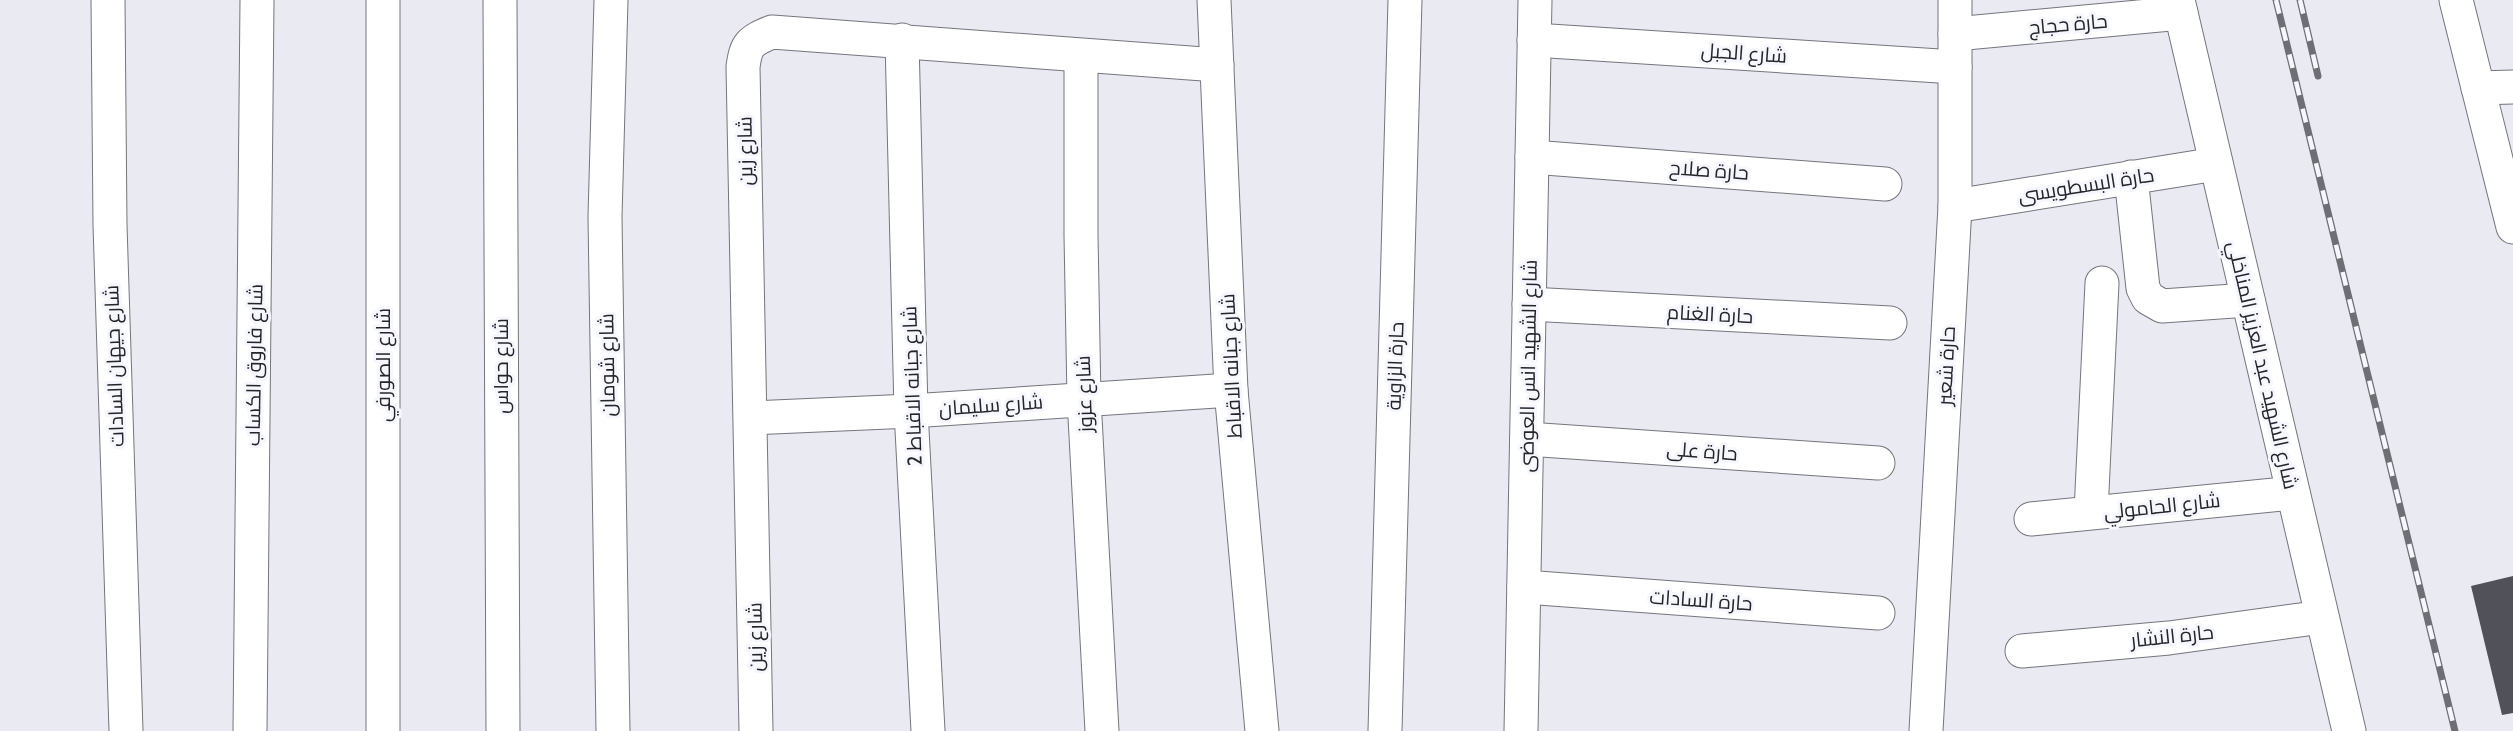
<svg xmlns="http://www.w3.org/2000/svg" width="2513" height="731" viewBox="0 0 2513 731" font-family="Cabin,Cairo,sans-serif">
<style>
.building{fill:#515259}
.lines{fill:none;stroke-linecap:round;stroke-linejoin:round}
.minor-casing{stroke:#74757d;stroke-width:35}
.tertiary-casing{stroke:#74757d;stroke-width:35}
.minor{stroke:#fff;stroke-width:33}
.tertiary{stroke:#fff;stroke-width:33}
.rail-casing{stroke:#6e6f74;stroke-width:7}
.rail{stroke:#f6f7fe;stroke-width:4.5;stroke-dasharray:14;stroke-linecap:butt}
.labels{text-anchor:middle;stroke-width:6;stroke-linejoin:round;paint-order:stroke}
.street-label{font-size:20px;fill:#242528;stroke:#f6f7fe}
</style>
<rect width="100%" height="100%" fill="#e9eaf2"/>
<polygon class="building" points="2513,576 2513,713 2502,715 2471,586"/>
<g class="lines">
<defs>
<g id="minor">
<polyline points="108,0 110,225 126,731"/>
<polyline points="500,0 503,731"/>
<polyline points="611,0 605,217 613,731"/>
<polyline points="1214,0 1231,390 1262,731"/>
<polyline points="2178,0 2349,731"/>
<polyline points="1955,34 2181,13"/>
<polyline points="902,40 911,411 928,731"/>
<polyline points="1534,40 1955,67"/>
<polyline points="1081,56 1081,235 1084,399 1102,731"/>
<polyline points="2478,88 2513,87"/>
<polyline points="1532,157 1885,184"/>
<polyline points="2131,177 2143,288 2148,298 2162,306 2248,300"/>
<polyline points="1955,206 2216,164"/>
<polyline points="1529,304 1890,323"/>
<polyline points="751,418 911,411 1231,390"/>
<polyline points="1527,439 1878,463"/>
<polyline points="2091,512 2102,283"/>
<polyline points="2031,519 2293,493"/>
<polyline points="1524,587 1878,613"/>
<polyline points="2022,651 2169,638 2322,617"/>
<polyline points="250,731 257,0"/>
<polyline points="383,731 383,0"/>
<path d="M756 731 743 67C746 44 750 41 772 32L1217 65"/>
<polyline points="1385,731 1405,0"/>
<polyline points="1521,731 1535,0"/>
<polyline points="1926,731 1955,206 1955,0"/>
</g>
<polyline id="tertiary" points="2456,0 2513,227"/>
</defs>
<use href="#minor" class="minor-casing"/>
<use href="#tertiary" class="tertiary-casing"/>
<use href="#minor" class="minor"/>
<use href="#tertiary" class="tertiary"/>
<defs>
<g id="rail">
<polyline points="2276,0 2455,731"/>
<polyline points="2300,0 2318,76"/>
</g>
</defs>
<use href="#rail" class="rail-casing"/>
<use href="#rail" class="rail"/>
</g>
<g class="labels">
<g class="street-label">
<text transform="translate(2068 24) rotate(-5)" y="7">حارة حجاج</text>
<text transform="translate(1744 53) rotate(4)" y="7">شارع الجبل</text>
<text transform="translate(745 151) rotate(-91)" y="7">شارع زين</text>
<text transform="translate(1709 170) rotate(4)" y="7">حارة صلاح</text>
<text transform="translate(2086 185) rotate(-9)" y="7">حارة البسطويسى</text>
<text transform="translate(1710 314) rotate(3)" y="7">حارة الغنام</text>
<text transform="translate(254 365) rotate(-89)" y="7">شارع فاروق الكساب</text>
<text transform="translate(383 365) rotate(-90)" y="7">شارع الصورفي</text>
<text transform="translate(607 365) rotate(-91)" y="7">شارع شومان</text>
<text transform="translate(2263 365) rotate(77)" y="7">شارع الشهيد عبد العزيز المناخلي</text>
<text transform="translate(114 366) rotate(-92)" y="7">شارع جيهان السادات</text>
<text transform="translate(501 366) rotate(-90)" y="7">شارع حواس</text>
<text transform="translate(1231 366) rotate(-93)" y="7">شارع جبانه الاقباط</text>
<text transform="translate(1395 366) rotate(-88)" y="7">حارة الزاوية</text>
<text transform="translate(1528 366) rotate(-89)" y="7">شارع الشهيد انس العوضى</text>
<text transform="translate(1946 366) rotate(-87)" y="7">حارة شعير</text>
<text transform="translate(912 386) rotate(-92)" y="7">شارع جبانه الاقباط 2</text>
<text transform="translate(1084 394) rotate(-92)" y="7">شارع عزوز</text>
<text transform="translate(991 405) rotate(-4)" y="7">شارع سليمان</text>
<text transform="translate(1702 451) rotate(4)" y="7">حارة على</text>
<text transform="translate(2162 506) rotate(-6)" y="7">شارع الحامولي</text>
<text transform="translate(1701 600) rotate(4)" y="7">حارة السادات</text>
<text transform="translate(2172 636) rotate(-6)" y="7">حارة النشار</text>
<text transform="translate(755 637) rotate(-91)" y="7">شارع زين</text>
</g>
</g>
</svg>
